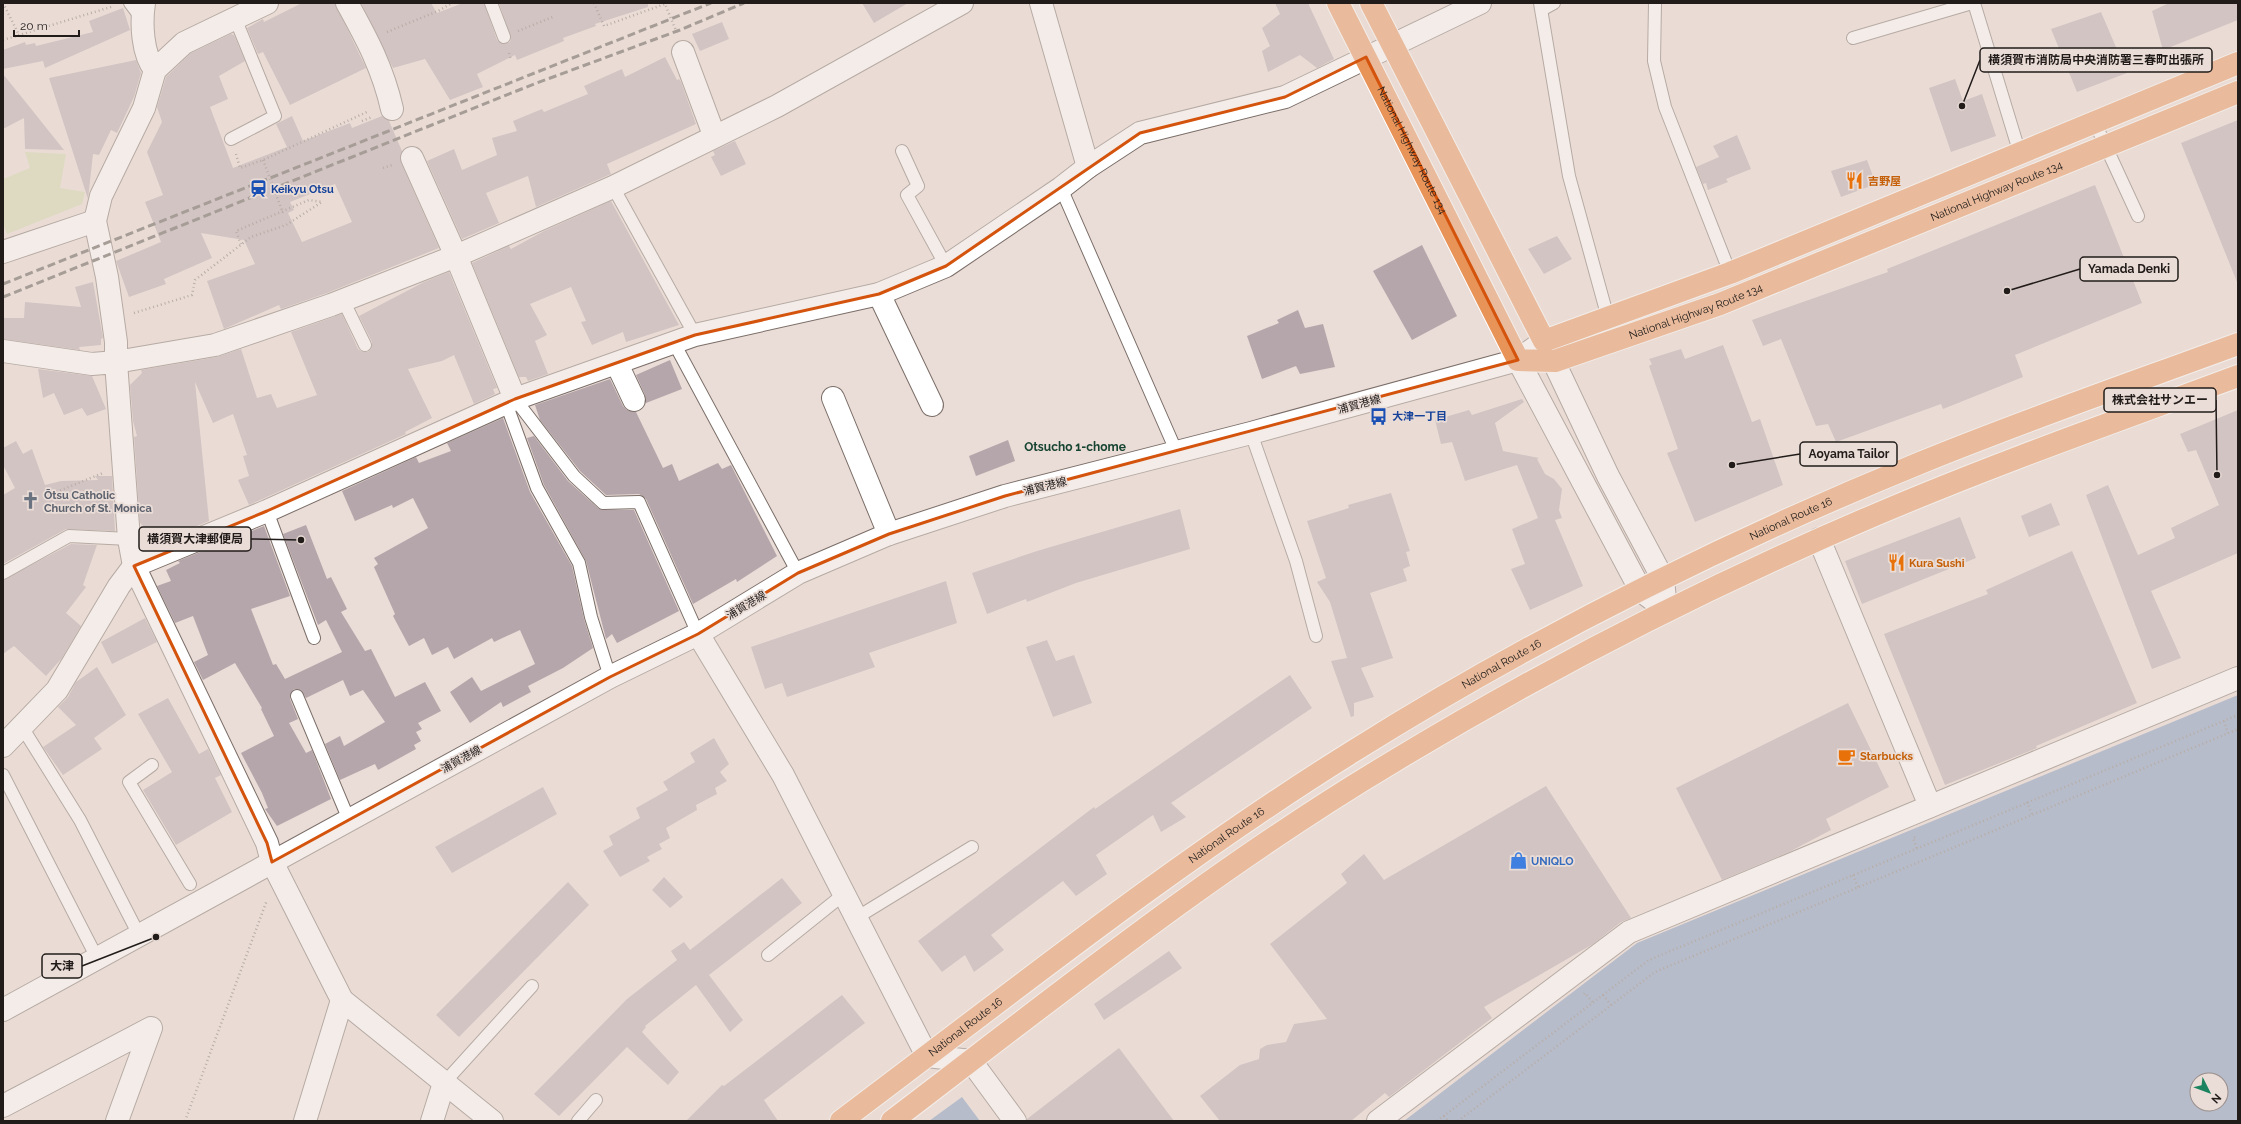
<svg xmlns="http://www.w3.org/2000/svg" width="2241" height="1124" viewBox="0 0 2241 1124" font-family="Raleway,'Noto Sans JP',sans-serif">
<style>
.green{fill:#cfd7a8}
.water{fill:#7995bd;fill-rule:evenodd}
.building{fill:#b5a6ab;fill-rule:evenodd}
.lines{fill:none;stroke-linecap:round;stroke-linejoin:round}
.lane-casing{stroke:#7b6e68;stroke-width:14}
.street-casing{stroke:#7b6e68;stroke-width:24}
.secondary-casing{stroke:#7b6e68;stroke-width:24}
.highway-casing{stroke:#fff;stroke-width:24}
.path{stroke:#7c736f;stroke-width:2.5;stroke-dasharray:1 3;stroke-linecap:butt}
.lane{stroke:#fff;stroke-width:12}
.street{stroke:#fff;stroke-width:22}
.secondary{stroke:#fff;stroke-width:22}
.highway{stroke:#e89358;stroke-width:22}
.rail{stroke:#57504d;stroke-width:3;stroke-dasharray:8 4;stroke-linecap:butt}
.path-bridge{stroke:#7c736f;stroke-width:2.5;stroke-dasharray:1 3;stroke-linecap:butt}
.marked{fill:none;stroke:#d4530d;stroke-width:3;stroke-linejoin:round}
.labels{text-anchor:middle;stroke-width:3.5;stroke-linejoin:round;paint-order:stroke}
.street-label{font-size:11px;fill:#211c1a;stroke:#eadcd6}
.food-label{font-size:11px;font-weight:bold;fill:#c56008;stroke:#eadcd6;text-anchor:start}
.transit-label{font-size:11px;font-weight:bold;fill:#164399;stroke:#eadcd6;text-anchor:start}
.worship-label{font-size:11px;font-weight:bold;fill:#5b616d;stroke:#eadcd6;text-anchor:start}
.shop-label{font-size:11px;font-weight:bold;fill:#366cbe;stroke:#eadcd6;text-anchor:start}
.neighbourhood-label{font-size:12px;font-weight:bold;fill:#164432;stroke:#eadcd6}
.leader{fill:none;stroke:#211c1a;stroke-width:1.5}
.callout-dot{fill:#211c1a;stroke:#eadcd6;stroke-width:1.5}
.callout{fill:#eadcd6;stroke:#211c1a;stroke-width:1.5}
.callout-label{font-size:12px;text-anchor:middle;font-weight:bold;fill:#211c1a}
</style>
<rect width="100%" height="100%" fill="#eadcd6"/>
<polygon class="green" points="25,152 66,154 60,188 85,192 82,204 7,234 3,224 3,179 30,168"/>
<g class="water">
<path d="M2238 695V1121H1404L1637 943ZM2197 1080H2221V1104H2197Z"/>
<polygon points="962,1097 980,1121 929,1121"/>
</g>
<g class="building">
<polygon points="302,3 335,3 366,68 290,105 263,52 258,54 247,28 263,19 264,22"/>
<polygon points="361,3 431,3 437,13 463,3 484,3 497,40 503,44 510,42 511,38 499,3 648,3 648,7 595,24 596,26 563,38 564,41 517,60 515,55 477,74 483,87 450,100 425,59 393,68"/>
<polygon points="862,3 908,3 874,23"/>
<polygon points="1275,3 1308,3 1334,59 1317,68 1300,55 1268,72 1262,51 1270,46 1262,28 1280,14"/>
<polygon points="2169,3 2238,3 2238,20 2163,50 2152,11"/>
<polygon points="123,8 130,30 45,68 43,61 3,69 3,50 25,42 26,45 35,43 36,46 93,32 89,21"/>
<polygon points="2101,12 2127,73 2077,92 2051,29"/>
<polygon points="722,22 729,39 700,51 692,34"/>
<path d="M231 34 234 35 245 61 219 76 228 99 210 107 233 168 287 147 276 124 292 116 303 141 350 123 352 128 382 116 389 121 402 151 401 163 439 248 327 293 281 309 279 305 224 329 207 281 255 264 244 240 201 233 212 258 164 279 166 284 129 297 116 261 161 242 145 202 163 195 147 152 162 122 157 107 166 77 191 53ZM335 184 352 222 302 242 288 213 294 210 290 202Z"/>
<polygon points="665,57 677,80 679,79 681,82 696,124 607,164 611,174 536,207 528,176 486,193 499,223 462,239 427,161 454,149 462,170 497,155 492,138 517,131 513,121 542,109 544,112 588,94 584,86 622,69 625,77"/>
<polygon points="136,60 141,73 134,97 117,133 111,130 99,155 93,154 88,199 49,78"/>
<polygon points="3,74 24,100 64,150 25,149 24,118 3,129"/>
<polygon points="1955,79 1963,101 1982,94 1996,136 1951,152 1929,88"/>
<polygon points="2238,120 2238,282 2237,282 2181,143"/>
<polygon points="1737,135 1751,169 1726,179 1728,182 1708,190 1706,183 1703,184 1696,167 1719,157 1713,146"/>
<polygon points="735,141 746,164 721,176 711,157 715,155 713,151"/>
<polygon points="1867,160 1876,184 1841,197 1831,171"/>
<polygon points="2095,185 2142,303 2015,355 2023,377 1943,409 1941,404 1836,442 1828,424 1816,426 1781,339 1763,346 1752,320 1888,272 1887,269"/>
<polygon points="611,201 679,325 626,342 623,332 592,345 581,322 586,321 571,287 530,304 547,335 535,341 548,374 528,381 526,377 519,377 472,263 509,246 511,249 544,231"/>
<polygon points="1557,236 1572,259 1544,274 1528,249"/>
<polygon points="1422,245 1457,316 1412,340 1373,271"/>
<polygon points="449,272 497,388 493,389 495,394 474,404 454,355 442,361 408,369 432,418 405,432 406,434 249,505 238,480 249,476 243,456 247,455 233,414 213,423 195,382 209,521 159,542 140,523 134,437 137,436 133,421 130,385 142,373 141,370 217,357 241,349 257,398 271,394 277,408 317,395 291,332 342,314 358,349 361,351 368,352 371,349 372,342 359,316 424,282"/>
<polygon points="93,282 103,338 101,339 101,345 79,347 80,350 3,339 3,318 24,318 25,302 81,307 75,287"/>
<polygon points="1298,310 1305,328 1323,324 1335,367 1300,374 1296,366 1262,379 1247,336 1279,323 1277,320"/>
<polygon points="1723,345 1752,422 1760,419 1783,485 1695,522 1667,453 1678,449 1649,366 1652,364 1649,359 1681,349 1685,359"/>
<polygon points="670,360 682,389 646,403 645,395 636,375"/>
<polygon points="38,369 92,376 106,409 87,416 82,408 64,415 54,393 43,398"/>
<polygon points="610,379 623,406 627,410 636,412 663,468 672,464 679,481 718,463 722,469 731,465 777,556 737,582 736,579 693,604 646,499 639,494 606,495 580,471 540,420 535,405"/>
<polygon points="1522,399 1524,402 1495,423 1503,451 1539,458 1537,459 1545,474 1554,479 1562,489 1559,510 1562,518 1555,520 1583,586 1530,610 1511,569 1525,564 1512,529 1538,518 1517,465 1465,481 1452,442 1441,444 1435,420 1469,410 1472,415"/>
<polygon points="2238,410 2238,553 2151,591 2181,658 2152,669 2086,495 2108,485 2138,555 2175,538 2171,528 2219,505 2196,450 2188,452 2180,434"/>
<polygon points="503,418 530,492 572,566 584,619 593,648 563,668 528,686 531,692 503,707 501,702 470,723 450,692 472,677 481,691 535,664 520,630 494,642 492,638 454,659 448,647 432,655 424,638 409,646 393,616 395,614 374,567 378,564 374,558 428,528 413,498 393,508 392,505 355,521 342,491 416,457 419,463 451,451 447,443"/>
<polygon points="534,436 568,481 598,508 603,510 634,510 679,611 617,643 612,634 606,639 586,561 544,485 527,438"/>
<polygon points="1008,440 1015,461 976,476 969,456"/>
<polygon points="16,441 23,454 32,449 45,485 61,481 98,480 95,476 112,476 115,531 66,529 3,564 3,495 15,488 3,465 3,448"/>
<polygon points="1391,493 1410,551 1406,552 1410,566 1403,569 1407,581 1370,593 1393,658 1361,668 1374,697 1354,703 1354,716 1351,717 1331,661 1347,658 1330,602 1317,582 1326,578 1307,521 1349,508 1348,505"/>
<polygon points="2051,503 2060,525 2029,537 2021,516"/>
<polygon points="1180,509 1190,549 1076,583 1027,602 1026,599 987,614 972,573 1037,551"/>
<polygon points="1960,517 1976,558 1862,604 1845,561"/>
<polygon points="306,525 327,579 331,577 347,609 341,612 365,651 371,649 395,697 425,682 441,711 418,723 422,729 416,732 421,741 414,745 416,749 378,770 375,764 340,780 325,744 340,736 344,746 385,722 363,690 350,696 343,680 306,698 301,690 294,689 290,695 290,699 298,719 289,723 306,753 312,750 331,799 277,826 265,809 268,808 262,793 241,753 274,736 261,709 262,708 235,663 203,680 194,662 208,655 193,616 175,623 157,586 171,581 166,570 180,563 178,561 264,526 290,596 251,609 273,665 276,664 285,679 342,652 326,620 318,625 283,534"/>
<polygon points="71,544 97,545 83,585 86,587 66,613 81,626 62,658 46,676 14,646 3,654 3,580"/>
<polygon points="2072,551 2137,703 2036,746 2037,748 1945,785 1884,634 1988,594 1986,590"/>
<polygon points="946,581 957,623 869,653 875,667 787,697 782,683 765,689 751,647"/>
<polygon points="145,618 157,642 112,664 101,642"/>
<polygon points="1047,640 1056,661 1074,655 1092,703 1053,717 1026,647"/>
<polygon points="97,667 126,715 94,738 102,749 63,775 43,747 76,725 58,707 68,697 76,682"/>
<polygon points="1290,675 1312,708 1171,803 1186,817 1161,832 1153,815 1096,855 1107,874 1076,896 1063,881 991,935 1004,950 974,972 965,955 942,972 918,941 1094,807 1095,809"/>
<polygon points="168,698 199,754 208,749 221,775 215,778 232,812 176,845 143,790 172,772 138,714"/>
<polygon points="1848,703 1889,787 1826,819 1831,830 1789,852 1722,880 1676,788"/>
<polygon points="714,738 729,764 720,772 727,781 715,788 717,794 696,805 697,810 666,828 670,838 659,844 662,849 647,857 650,861 620,877 603,851 613,845 609,836 640,818 636,808 668,790 663,782 695,762 690,753"/>
<polygon points="1546,786 1631,918 1621,922 1593,944 1484,1007 1492,1018 1389,1097 1385,1093 1351,1121 1220,1121 1200,1096 1240,1065 1259,1059 1260,1049 1267,1045 1286,1042 1294,1024 1327,1019 1270,944 1347,883 1341,874 1364,854 1384,880"/>
<polygon points="543,787 557,814 452,873 435,847"/>
<polygon points="664,877 683,897 670,908 652,890"/>
<polygon points="782,878 802,903 709,975 743,1020 730,1032 696,985 645,1026 646,1027 642,1032 679,1072 668,1085 627,1047 559,1116 534,1094 627,999 677,960 671,951 684,942 690,950"/>
<polygon points="568,882 589,905 459,1037 436,1015"/>
<polygon points="1169,951 1182,968 1104,1020 1094,1004"/>
<polygon points="842,995 865,1023 764,1100 778,1121 686,1121 722,1085 724,1086"/>
<polygon points="1119,1048 1174,1121 1027,1121 1027,1119"/>
</g>
<g class="lines">
<defs>
<g id="lane">
<polyline points="130,3 142,19"/>
<polyline points="491,3 504,37"/>
<polyline points="1540,3 1569,176 1608,318"/>
<polyline points="1655,3 1654,61 1665,107 1730,273"/>
<polyline points="1974,3 2020,154"/>
<polyline points="1543,9 1554,3"/>
<polyline points="1853,38 1972,3"/>
<polyline points="2095,123 2138,216"/>
<polyline points="231,139 275,116 235,18"/>
<polyline points="902,151 918,186 907,195 946,266"/>
<polyline points="613,187 695,335"/>
<polyline points="1061,188 1177,453"/>
<polyline points="343,300 365,345"/>
<polyline points="674,343 798,573"/>
<polyline points="515,399 574,476 603,503 639,502 698,634"/>
<polyline points="506,403 537,488 579,563 591,617 610,677"/>
<polyline points="1251,433 1296,561 1316,636"/>
<polyline points="267,511 314,638"/>
<polyline points="3,573 69,536 129,539"/>
<polyline points="297,696 349,820"/>
<polyline points="22,727 80,820 139,935"/>
<polyline points="152,765 129,782 190,884"/>
<polyline points="3,775 97,958"/>
<polyline points="856,918 972,847"/>
<polyline points="768,955 844,894"/>
<polyline points="444,1083 532,986"/>
<polyline points="578,1121 596,1100"/>
</g>
<g id="street">
<path d="M144 3C141 23 142 54 155 70"/>
<polyline points="267,3 184,43 155,70 144,108 101,196 95,221 107,277 116,342 116,362 215,345 331,305 456,256 613,187 777,106 962,3"/>
<path d="M347 3C367 39 383 69 392 109"/>
<polyline points="1041,3 1088,167"/>
<polyline points="683,52 714,135"/>
<polyline points="412,158 456,256 515,399"/>
<polyline points="3,252 95,221"/>
<polyline points="879,294 932,405"/>
<polyline points="3,351 92,364 116,362 129,539 134,566 267,843 272,862"/>
<polyline points="617,364 634,400"/>
<polyline points="833,398 889,534"/>
<polyline points="1819,539 1930,806"/>
<polyline points="698,634 783,775 927,1056 971,1061 1015,1121"/>
<polyline points="3,746 57,690 119,586 134,566 267,511 515,399 695,335 879,294 946,266 1061,188 1088,167 1140,133 1285,97 1480,3"/>
<polyline points="3,1106 151,1028 117,1121"/>
<polyline points="305,1121 342,1000"/>
<polyline points="432,1121 444,1083"/>
<polyline points="1378,1121 1629,932 2238,678"/>
</g>
<g id="secondary">
<polyline points="1518,360 1641,591 1656,602"/>
<polyline points="272,862 342,1000 492,1121"/>
<polyline points="3,1010 610,677 698,634 798,573 889,534 1005,496 1251,433 1518,360 1544,341 1608,476 1663,579 1666,610"/>
</g>
<g id="highway">
<path id="s1" d="M1338 3 1518 360 1555 361 1720 304 2238 92"/>
<polyline points="1371,3 1544,341 1730,273 2238,63"/>
<path id="s2" d="M841 1121C1009 995 1174 863 1352 752 1532 639 1724 543 1920 463 2025 420 2132 383 2238 344"/>
<path d="M892 1121C1055 997 1215 868 1391 763 1546 669 1708 586 1875 515 1994 464 2117 421 2238 376"/>
</g>
</defs>
<use href="#lane" class="lane-casing"/>
<use href="#street" class="street-casing"/>
<use href="#secondary" class="secondary-casing"/>
<use href="#highway" class="highway-casing"/>
<g class="path">
<polyline points="3,3 19,35"/>
<polyline points="594,3 604,26 665,4 677,33"/>
<polyline points="518,31 555,16"/>
<polyline points="387,32 438,11 452,3"/>
<polyline points="3,40 114,6"/>
<polyline points="509,53 511,60"/>
<polyline points="362,121 372,117"/>
<polyline points="236,154 240,168 263,160 369,111"/>
<polyline points="383,168 392,165"/>
<polyline points="134,313 192,295 195,280 251,237 286,225 322,202 309,200 236,231 241,244"/>
<polyline points="49,495 103,473"/>
<polyline points="2224,721 2228,733"/>
<polyline points="2027,802 2032,815"/>
<polyline points="1915,837 1913,838 1917,849"/>
<polyline points="1853,875 1858,887"/>
<polyline points="1584,994 1585,993 1593,1003"/>
<polyline points="1603,995 1611,1005"/>
<polyline points="1444,1116 1448,1121"/>
<polyline points="185,1121 267,900"/>
<polyline points="1437,1121 1649,960 2238,715"/>
<polyline points="1458,1121 1655,972 2238,729"/>
</g>
<use href="#lane" class="lane"/>
<use href="#street" class="street"/>
<use href="#secondary" class="secondary"/>
<use href="#highway" class="highway"/>
<g class="rail">
<polyline points="3,284 711,3"/>
<polyline points="3,297 534,84 680,30 744,3"/>
</g>
<polyline class="path-bridge" points="263,160 283,213"/>
</g>
<path d="M0 0H2241V1124H0ZM1366 57 1518 360 1005 496 889 534 798 573 698 634 610 677 272 862 267 843 134 566 267 511 515 399 695 335 879 294 946 266 1140 133 1285 97Z" fill="#eadcd6" fill-opacity=".55" fill-rule="evenodd"/>
<path class="marked" d="M1366 57 1518 360 1005 496 889 534 798 573 698 634 610 677 272 862 267 843 134 566 267 511 515 399 695 335 879 294 946 266 1140 133 1285 97Z"/>
<defs>
<symbol id="restaurant-bare" viewBox="-9 -9 18 18"><path d="M-5-6h1v4h1v-4h1v4h1v-4h1v5L-1.5 .5V6h-2V.5L-5-1ZM5-6V6H3V1.5H1.5Q1.5-4 5-6Z" fill="#e8710a" stroke="#eadcd6" stroke-width="2.5" paint-order="stroke"/></symbol>
<symbol id="station-bare" viewBox="-9 -9 18 18"><path d="M-3-6H3Q5-6 5-4V2Q5 4 3 4L4.5 6H3L1.5 4h-3L-3 6H-4.5L-3 4Q-5 4-5 2V-4Q-5-6-3-6ZM-3.5-4v3h7v-3ZM-3.5 1v1.5H-2V1ZM2 1v1.5H3.5V1Z" fill="#1a4fb4" stroke="#eadcd6" stroke-width="2.5" paint-order="stroke"/></symbol>
<symbol id="bus-bare" viewBox="-9 -9 18 18"><path d="M-5-6H5V4H4V6H2V4H-2V6H-4V4H-5ZM-3.5-4V0h7V-4ZM-3.5 1.2v1.5H-2V1.2ZM2 1.2v1.5H3.5V1.2Z" fill="#1a4fb4" stroke="#eadcd6" stroke-width="2.5" paint-order="stroke"/></symbol>
<symbol id="church-bare" viewBox="-9 -9 18 18"><path d="M-1.2-6h2.4v3.5h3.3v2.4h-3.3V6h-2.4V-.1h-3.3v-2.4h3.3Z" fill="#6b7280" stroke="#eadcd6" stroke-width="2.5" paint-order="stroke"/></symbol>
<symbol id="cafe-bare" viewBox="-9 -9 18 18"><path d="M-5.5-4.5H6V0H3Q3 3.5 0 3.5H-2.5Q-5.5 3.5-5.5 0ZM3-3.2v2h1.7v-2ZM-6 4.5H4V6H-6Z" fill="#e8710a" stroke="#eadcd6" stroke-width="2.5" paint-order="stroke"/></symbol>
<symbol id="shop-bare" viewBox="-9 -9 18 18"><path d="M-5-2.5h2.3a2.7 3.5 0 0 1 5.4 0H5L5.5 6h-11ZM-1.5-2.5h3a1.5 2.3 0 0 0-3 0Z" fill="#3f7fe0" stroke="#eadcd6" stroke-width="2.5" paint-order="stroke"/></symbol>
</defs>
<g fill-rule="evenodd">
<use href="#restaurant-bare" x="1842" y="168" width="25" height="25"/>
<use href="#station-bare" x="246" y="176" width="25" height="25"/>
<use href="#bus-bare" x="1366" y="404" width="25" height="25"/>
<use href="#church-bare" x="18" y="488" width="25" height="25"/>
<use href="#restaurant-bare" x="1884" y="550" width="25" height="25"/>
<use href="#cafe-bare" x="1834" y="744" width="25" height="25"/>
<use href="#shop-bare" x="1506" y="848" width="25" height="25"/>
</g>
<g class="labels">
<g class="street-label">
<text dy="4" stroke="none"><textPath href="#s1" startOffset="165">National Highway Route 134</textPath></text>
<text dy="4" stroke="none"><textPath href="#s1" startOffset="910">National Highway Route 134</textPath></text>
<text dy="4" stroke="none"><textPath href="#s1" startOffset="586">National Highway Route 134</textPath></text>
<text transform="translate(1359 404) rotate(-15)" y="4">浦賀港線</text>
<text transform="translate(1045 486) rotate(-14)" y="4">浦賀港線</text>
<text dy="4" stroke="none"><textPath href="#s2" startOffset="1128">National Route 16</textPath></text>
<text transform="translate(746 605) rotate(-31)" y="4">浦賀港線</text>
<text dy="4" stroke="none"><textPath href="#s2" startOffset="804">National Route 16</textPath></text>
<text transform="translate(461 759) rotate(-29)" y="4">浦賀港線</text>
<text dy="4" stroke="none"><textPath href="#s2" startOffset="480">National Route 16</textPath></text>
<text dy="4" stroke="none"><textPath href="#s2" startOffset="156">National Route 16</textPath></text>
</g>
<g class="food-label">
<text x="1868" y="185">吉野屋</text>
<text x="1909" y="567">Kura Sushi</text>
<text x="1860" y="760">Starbucks</text>
</g>
<g class="transit-label">
<text x="271" y="193">Keikyu Otsu</text>
<text x="1392" y="420">大津一丁目</text>
</g>
<g class="worship-label">
<text x="44" y="499">Ōtsu Catholic<tspan x="44" dy="13">Church of St. Monica</tspan></text>
</g>
<g class="shop-label">
<text x="1531" y="865">UNIQLO</text>
</g>
<g class="neighbourhood-label">
<text x="1075" y="451">Otsucho 1-chome</text>
</g>
</g>
<path class="leader" d="M1962 106L1980 60M2007 291L2080 269M2217 475L2216 400M1732 465L1800 454M301 540L251 539M156 937L82 966"/>
<g class="callout-dot">
<circle cx="1962" cy="106" r="4"/>
<circle cx="2007" cy="291" r="4"/>
<circle cx="2217" cy="475" r="4"/>
<circle cx="1732" cy="465" r="4"/>
<circle cx="301" cy="540" r="4"/>
<circle cx="156" cy="937" r="4"/>
</g>
<g class="callout">
<rect x="1980" y="48" width="232" height="24" rx="4"/>
<rect x="2080" y="257" width="98" height="24" rx="4"/>
<rect x="2104" y="388" width="112" height="24" rx="4"/>
<rect x="1800" y="442" width="97" height="24" rx="4"/>
<rect x="139" y="527" width="112" height="24" rx="4"/>
<rect x="42" y="954" width="40" height="24" rx="4"/>
</g>
<g class="callout-label">
<text x="2096" y="64">横須賀市消防局中央消防署三春町出張所</text>
<text x="2129" y="273">Yamada Denki</text>
<text x="2160" y="404">株式会社サンエー</text>
<text x="1849" y="458">Aoyama Tailor</text>
<text x="195" y="543">横須賀大津郵便局</text>
<text x="62" y="970">大津</text>
</g>
<rect width="2241" height="1124" fill="none" stroke="#211c1a" stroke-width="8"/>
<g transform="translate(2209 1092) rotate(132)"><circle r="19" fill="#eadcd6" stroke="#9a8f8b"/>
<path d="M0-3L7 15L0 10L-7 15Z" fill="#1b835f"/>
<text y="-6" font-size="11" font-weight="bold" text-anchor="middle" fill="#211c1a">N</text>
</g>
<path d="M14 30v6h65v-6" fill="none" stroke="#211c1a" stroke-width="2"/>
<text x="20" y="30" font-size="12" fill="#211c1a" stroke="#eadcd6" stroke-width="3" paint-order="stroke">20 m</text>
</svg>
